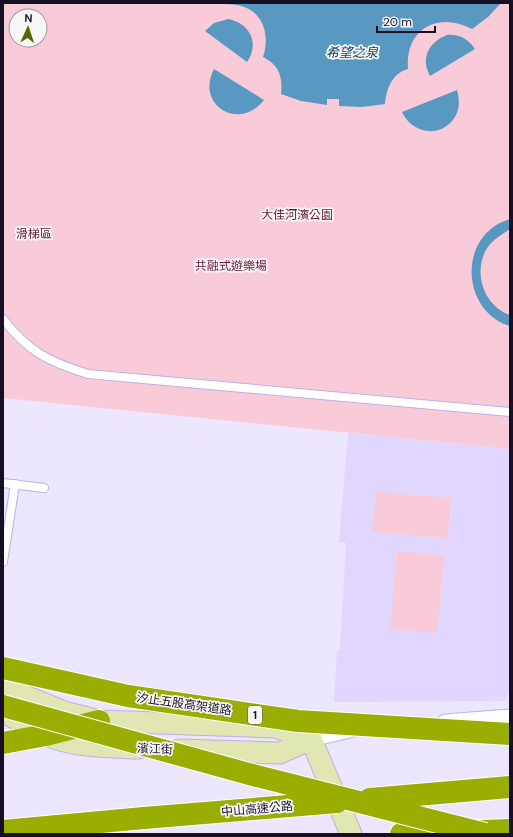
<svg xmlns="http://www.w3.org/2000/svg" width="513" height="837" viewBox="0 0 513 837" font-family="'DM Sans','Noto Sans TC',sans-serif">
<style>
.built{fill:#e1d6fe}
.green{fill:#f9cbd9;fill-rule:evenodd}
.water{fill:#5998c0}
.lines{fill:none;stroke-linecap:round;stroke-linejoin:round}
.service-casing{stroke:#c0afe8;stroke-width:10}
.minor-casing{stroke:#c0afe8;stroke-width:17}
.secondary-casing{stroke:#c0afe8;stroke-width:23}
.motorway-casing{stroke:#fff;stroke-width:24}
.service{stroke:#fff;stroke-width:8}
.minor{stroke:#fff;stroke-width:15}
.secondary{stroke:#e0e7b2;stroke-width:21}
.motorway{stroke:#99ae00;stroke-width:22}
.motorway-bridge-casing{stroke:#fff;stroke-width:24;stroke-linecap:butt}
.motorway-bridge{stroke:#99ae00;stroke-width:22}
.labels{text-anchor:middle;stroke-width:3.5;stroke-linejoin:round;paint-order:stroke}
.shield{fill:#f7f7f7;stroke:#5a5563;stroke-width:1}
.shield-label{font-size:11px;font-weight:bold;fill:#171024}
.park-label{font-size:12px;fill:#69173c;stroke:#f7f7f7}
.street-label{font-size:12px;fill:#171024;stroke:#f7f7f7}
.water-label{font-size:13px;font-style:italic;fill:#0a3f5b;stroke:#f7f7f7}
</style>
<rect width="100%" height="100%" fill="#ece6fe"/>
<polygon class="built" points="348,433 510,449 510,690 505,701 334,702 337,650 340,650 346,543 339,542"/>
<g class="green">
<path d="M3 3H510V449L3 398ZM16 16H40V40H16Z"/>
<polygon points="376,492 451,498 448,538 372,532"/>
<polygon points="397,551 444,556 437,633 390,629"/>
</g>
<g class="water">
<path d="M207 3H501L488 17 472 29C438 11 405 29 408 69 392 73 386 90 385 104L362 107 339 106V99H327V105L301 101 281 94C283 77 279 65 263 57 270 36 264 12 241 6 230 3 218 5 207 3Z"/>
<path d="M228 19C250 23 260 44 247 62L205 31 214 23Z"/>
<path d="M447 35C460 34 468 39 475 49L430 76C420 58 429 42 447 35Z"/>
<path d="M214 69 264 100C239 132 195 105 214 69Z"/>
<path d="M457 90C469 129 420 148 402 112Z"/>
<path d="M510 219V229C501 235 492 240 486 250 473 273 484 306 510 315V326C501 324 493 318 487 312 460 282 469 231 510 219Z"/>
</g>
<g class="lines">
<defs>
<g id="service">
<path d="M3 319C28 352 50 362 88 374L510 412"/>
<polyline points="3,483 44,488"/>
<polyline points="3,562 15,484"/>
</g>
<g id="minor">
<polyline points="445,722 510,717"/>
<polyline points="311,739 350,730"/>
</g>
<g id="secondary">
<polyline points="3,687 64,712 99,721 276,727 311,739 351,834"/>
<path d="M3 711C17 719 31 729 46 735 74 747 108 747 138 748"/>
<polyline points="179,750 280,753 311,739"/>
</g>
<g id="motorway">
<polyline points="3,743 46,735 99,721"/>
<polyline points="3,831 144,818"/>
<polyline points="401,834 510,830"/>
</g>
</defs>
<use href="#service" class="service-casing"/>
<use href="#minor" class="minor-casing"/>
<use href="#secondary" class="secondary-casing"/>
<use href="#motorway" class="motorway-casing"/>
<use href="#service" class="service"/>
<use href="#minor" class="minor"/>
<use href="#secondary" class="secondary"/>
<use href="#motorway" class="motorway"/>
<defs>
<g id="motorway-bridge">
<polyline points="3,668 128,696 298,721 510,734"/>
<polyline points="3,706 249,774 485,834"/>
<polyline points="370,799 510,787"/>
<polyline points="144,818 337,802"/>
</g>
</defs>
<use href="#motorway-bridge" class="motorway-bridge-casing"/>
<use href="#motorway-bridge" class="motorway-bridge"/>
</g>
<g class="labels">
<rect class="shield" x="248" y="706" width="14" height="18" rx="3"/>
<g class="shield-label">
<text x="255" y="719">1</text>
</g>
<g class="park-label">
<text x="297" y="219">大佳河濱公園</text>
<text x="34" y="238">滑梯區</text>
<text x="231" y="270">共融式遊樂場</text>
</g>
<g class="street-label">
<text transform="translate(184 704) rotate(8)" y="4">汐止五股高架道路</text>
<text transform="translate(155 749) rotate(2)" y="4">濱江街</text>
<text transform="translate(257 809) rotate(-5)" y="4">中山高速公路</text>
</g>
<g class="water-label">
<text x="352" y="57">希望之泉</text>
</g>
</g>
<rect width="513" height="837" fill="none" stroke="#171024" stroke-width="8"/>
<g transform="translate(28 28) rotate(3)"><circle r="19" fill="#f7f7f7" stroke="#9d9ba3"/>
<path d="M0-3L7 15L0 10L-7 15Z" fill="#576406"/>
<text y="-6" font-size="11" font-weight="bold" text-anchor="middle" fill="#171024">N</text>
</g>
<path d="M377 26v6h58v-6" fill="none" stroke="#171024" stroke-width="2"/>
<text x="383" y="26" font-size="12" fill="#171024" stroke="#f7f7f7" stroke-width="3" paint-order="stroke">20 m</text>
</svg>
